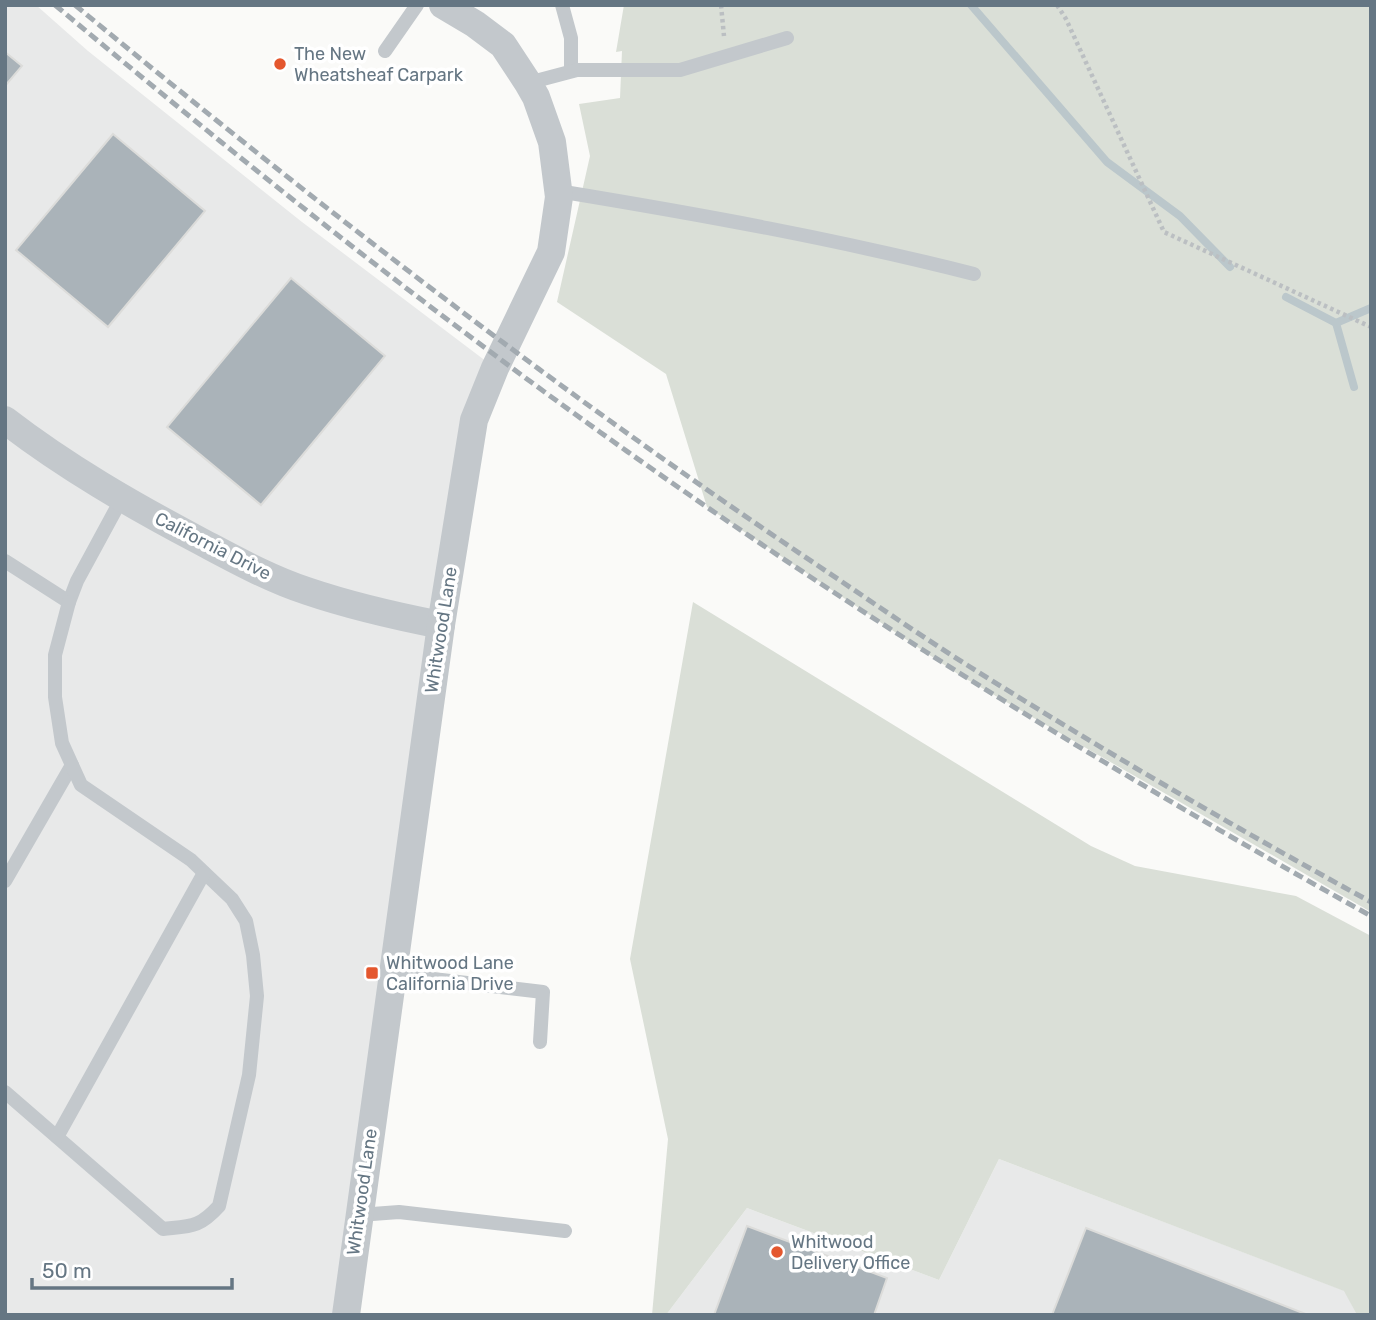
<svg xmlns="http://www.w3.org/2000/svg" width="1376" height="1320" viewBox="0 0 1376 1320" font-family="Rubik,sans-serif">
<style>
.built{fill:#e8e9e9}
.green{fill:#dadfd7}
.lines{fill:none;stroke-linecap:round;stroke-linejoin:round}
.stream{stroke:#bbc7cb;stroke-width:8}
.building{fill:#aab3b9;stroke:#dcdcda;stroke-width:2}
.path{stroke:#bbbfc2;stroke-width:4.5;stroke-dasharray:3.5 3.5;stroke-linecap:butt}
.lane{stroke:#c3c8cc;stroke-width:14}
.street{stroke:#c3c8cc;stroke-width:28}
.rail{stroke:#a2aab0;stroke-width:5;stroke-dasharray:10 5;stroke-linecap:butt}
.poi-dot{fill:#e4572e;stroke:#fff;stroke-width:2.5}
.labels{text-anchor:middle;stroke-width:7;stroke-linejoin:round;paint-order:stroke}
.poi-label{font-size:18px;fill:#657683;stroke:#fff;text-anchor:start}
.street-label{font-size:18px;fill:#657683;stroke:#fff}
</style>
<rect width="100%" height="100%" fill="#fafaf8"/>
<g class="built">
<polygon points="5,5 36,5 88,51 302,222 495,368 346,1315 5,1315"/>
<polygon points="999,1159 1345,1291 1357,1315 666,1315 747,1208 939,1280"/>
</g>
<g class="green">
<polygon points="624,5 1371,5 1371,912 961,676 707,507 666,374 557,302 590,156 579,104 620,98 622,51 616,52"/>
<polygon points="693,602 1091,846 1135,866 1296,896 1371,936 1371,1315 1357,1315 1344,1291 999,1159 939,1280 747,1208 666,1315 652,1315 668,1139 630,959"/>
</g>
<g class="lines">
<g class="stream">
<polyline points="971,5 1107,162 1180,216 1230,267"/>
<polyline points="1286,297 1336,323"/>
<polyline points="1354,387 1336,323 1371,308"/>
</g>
</g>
<g class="building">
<polygon points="5,52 22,66 5,86"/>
<polygon points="113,134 205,211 108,327 16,250"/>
<polygon points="291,278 385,356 261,505 167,427"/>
<polygon points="747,1226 887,1278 874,1315 714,1315"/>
<polygon points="1086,1228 1308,1315 1052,1315"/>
</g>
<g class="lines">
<g class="path">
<polyline points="721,5 724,36"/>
<polyline points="1057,5 1066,19 1164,232 1371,327"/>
</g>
<g class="lane">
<polyline points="562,5 571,38 571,71"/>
<polyline points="385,51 417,5"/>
<polyline points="528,83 577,70 680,70 787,38"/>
<path d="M558 191C698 214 837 239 974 274"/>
<polyline points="5,561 69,602 77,581 122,498"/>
<polyline points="5,881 72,765"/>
<polyline points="391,974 543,992 540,1042"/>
<path d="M5 1092 163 1229C191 1226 199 1228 219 1206L249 1075 257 996 253 955 246 921 232 899 191 860 81 785 62 743 55 697V655L69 602"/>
<polyline points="57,1137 204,873"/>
<polyline points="359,1215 399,1212 565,1231"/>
</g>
<g class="street">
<path d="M5 420C66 467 132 505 200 541 234 559 270 579 307 591 351 606 395 616 441 625"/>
<polyline points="346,1315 441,625 474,420 495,368 551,252 559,197 552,142 536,97 528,83 503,45 475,24 443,5"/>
</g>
<g class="rail">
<path d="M55 5C189 117 324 227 464 332 751 549 1056 741 1371 916"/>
<path d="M75 5C318 206 567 398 829 573 875 604 921 636 967 665 1099 748 1234 827 1371 902"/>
</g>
</g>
<g class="poi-dot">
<circle cx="280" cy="64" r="7"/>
<rect x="365" y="966" width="14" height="14" rx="3.5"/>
<circle cx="777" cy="1252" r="7"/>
</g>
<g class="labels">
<g class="poi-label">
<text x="294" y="60">The New<tspan x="294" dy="21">Wheatsheaf Carpark</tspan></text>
<text x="386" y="969">Whitwood Lane<tspan x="386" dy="21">California Drive</tspan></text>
<text x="791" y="1248">Whitwood<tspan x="791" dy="21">Delivery Office</tspan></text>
</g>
<g class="street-label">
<text transform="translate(213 546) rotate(27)" y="6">California Drive</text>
<text transform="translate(441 630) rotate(-81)" y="6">Whitwood Lane</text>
<text transform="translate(362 1192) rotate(-82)" y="6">Whitwood Lane</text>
</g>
</g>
<rect width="1376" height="1320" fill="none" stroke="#657683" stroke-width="14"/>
<path d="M32 1278v10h200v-10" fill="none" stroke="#657683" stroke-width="3.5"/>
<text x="42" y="1278" font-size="21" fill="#657683" stroke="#ffffff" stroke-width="5" paint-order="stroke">50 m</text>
</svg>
